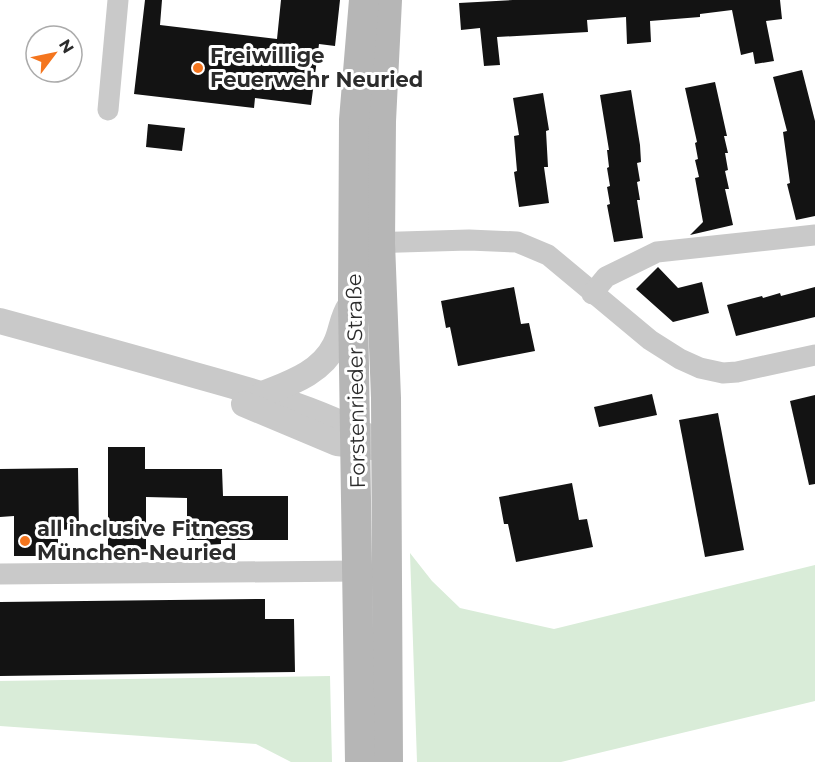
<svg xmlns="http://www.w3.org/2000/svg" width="815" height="762" viewBox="0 0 815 762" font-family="Montserrat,sans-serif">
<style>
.green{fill:#d9ecd8}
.building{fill:#131313}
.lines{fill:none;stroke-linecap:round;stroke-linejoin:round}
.minor{stroke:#c9c9c9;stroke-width:21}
.tertiary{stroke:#c9c9c9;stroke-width:26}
.secondary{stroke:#b6b6b6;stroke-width:30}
.poi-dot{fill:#f4751e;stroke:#fff;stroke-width:2}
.labels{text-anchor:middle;stroke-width:6;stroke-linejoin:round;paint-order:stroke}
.poi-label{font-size:21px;font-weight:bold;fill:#2c2c2c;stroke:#fff;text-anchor:start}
.street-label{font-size:21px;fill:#2c2c2c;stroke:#fff}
</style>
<rect width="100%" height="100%" fill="#fff"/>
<g class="green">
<polygon points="410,553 432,581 460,608 554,629 815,565 815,701 561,762 417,762"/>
<polygon points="330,676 332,762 291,762 256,744 0,726 0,681"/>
</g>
<g class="building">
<polygon points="145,0 162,0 160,25 277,39 281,0 340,0 335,46 319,44 311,105 255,98 254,108 134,94"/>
<polygon points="513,0 780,0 782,19 766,21 774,61 755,64 753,52 741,55 732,10 700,14 700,17 650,21 651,42 627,44 626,17 587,20 588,32 497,37 500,65 484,66 480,28 461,30 459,3"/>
<polygon points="802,70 815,121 815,216 796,220 787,184 790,183 783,132 787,131 773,77"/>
<polygon points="715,82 727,136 724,136 728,153 725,153 728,170 725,171 729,189 725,189 733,225 690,235 703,222 695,178 699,177 695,160 698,159 695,143 697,142 685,88"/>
<polygon points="631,90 640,145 641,162 637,163 640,181 637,182 640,200 637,200 643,238 614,242 607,205 610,204 607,187 610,186 607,168 609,167 607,150 609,150 600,95"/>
<polygon points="543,93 549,130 546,131 548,167 544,167 549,203 519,207 514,172 517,171 514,136 519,135 513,98"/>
<polygon points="148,124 185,128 182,151 146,147"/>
<polygon points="658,267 678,288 702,282 709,313 673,322 636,289"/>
<polygon points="514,287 521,324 529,323 535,351 458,366 450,327 446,328 441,301"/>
<polygon points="815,287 815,317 736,336 727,305 762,296 763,298 780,293 781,296"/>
<polygon points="652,394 657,415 599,427 594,407"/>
<polygon points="815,395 815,484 809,485 790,401"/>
<polygon points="718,413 744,550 705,557 679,420"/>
<polygon points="108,447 145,447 145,469 222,469 223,496 288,496 288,540 221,540 221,544 206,545 206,540 187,540 187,498 146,497 146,556 108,556"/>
<polygon points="78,468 79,529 58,530 58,556 14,556 14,516 0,517 0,469"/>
<polygon points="572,483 579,520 587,519 593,547 516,562 508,524 504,524 499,497"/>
<polygon points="265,599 265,619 294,619 295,672 0,676 0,602"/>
</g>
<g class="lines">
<g class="minor">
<polyline points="108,110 118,0"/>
<polyline points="367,243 469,240 517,242 548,255 650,340 680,359 700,368 723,373 737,372 815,355"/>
<polyline points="592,294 606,277 657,252 815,235"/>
<polyline points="0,574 359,571"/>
</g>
<g class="tertiary">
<path d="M0 321C66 339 132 357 198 376 263 394 328 412 386 447"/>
<path d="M263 394C290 383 321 373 335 345 342 332 341 319 350 306"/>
<polyline points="244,404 337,443 373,447"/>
</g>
<g class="secondary">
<polyline points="387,0 381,121 380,243 386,398 388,762"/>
<polyline points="360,762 353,302 354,120 364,0"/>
</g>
</g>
<g class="poi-dot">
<circle cx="198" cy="68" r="6"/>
<circle cx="25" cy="541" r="6"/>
</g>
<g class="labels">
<g class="poi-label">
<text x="210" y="63">Freiwillige<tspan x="210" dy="24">Feuerwehr Neuried</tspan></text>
<text x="37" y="536">all inclusive Fitness<tspan x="37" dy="24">München-Neuried</tspan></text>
</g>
<g class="street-label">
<text transform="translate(356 381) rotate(-91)" y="7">Forstenrieder Straße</text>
</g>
</g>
<g transform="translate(54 54) rotate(58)"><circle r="28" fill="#ffffff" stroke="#ababab" stroke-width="1.5"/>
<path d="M0-4.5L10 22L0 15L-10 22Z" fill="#f4751e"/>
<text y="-9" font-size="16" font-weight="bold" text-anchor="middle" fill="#2c2c2c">N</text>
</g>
</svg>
